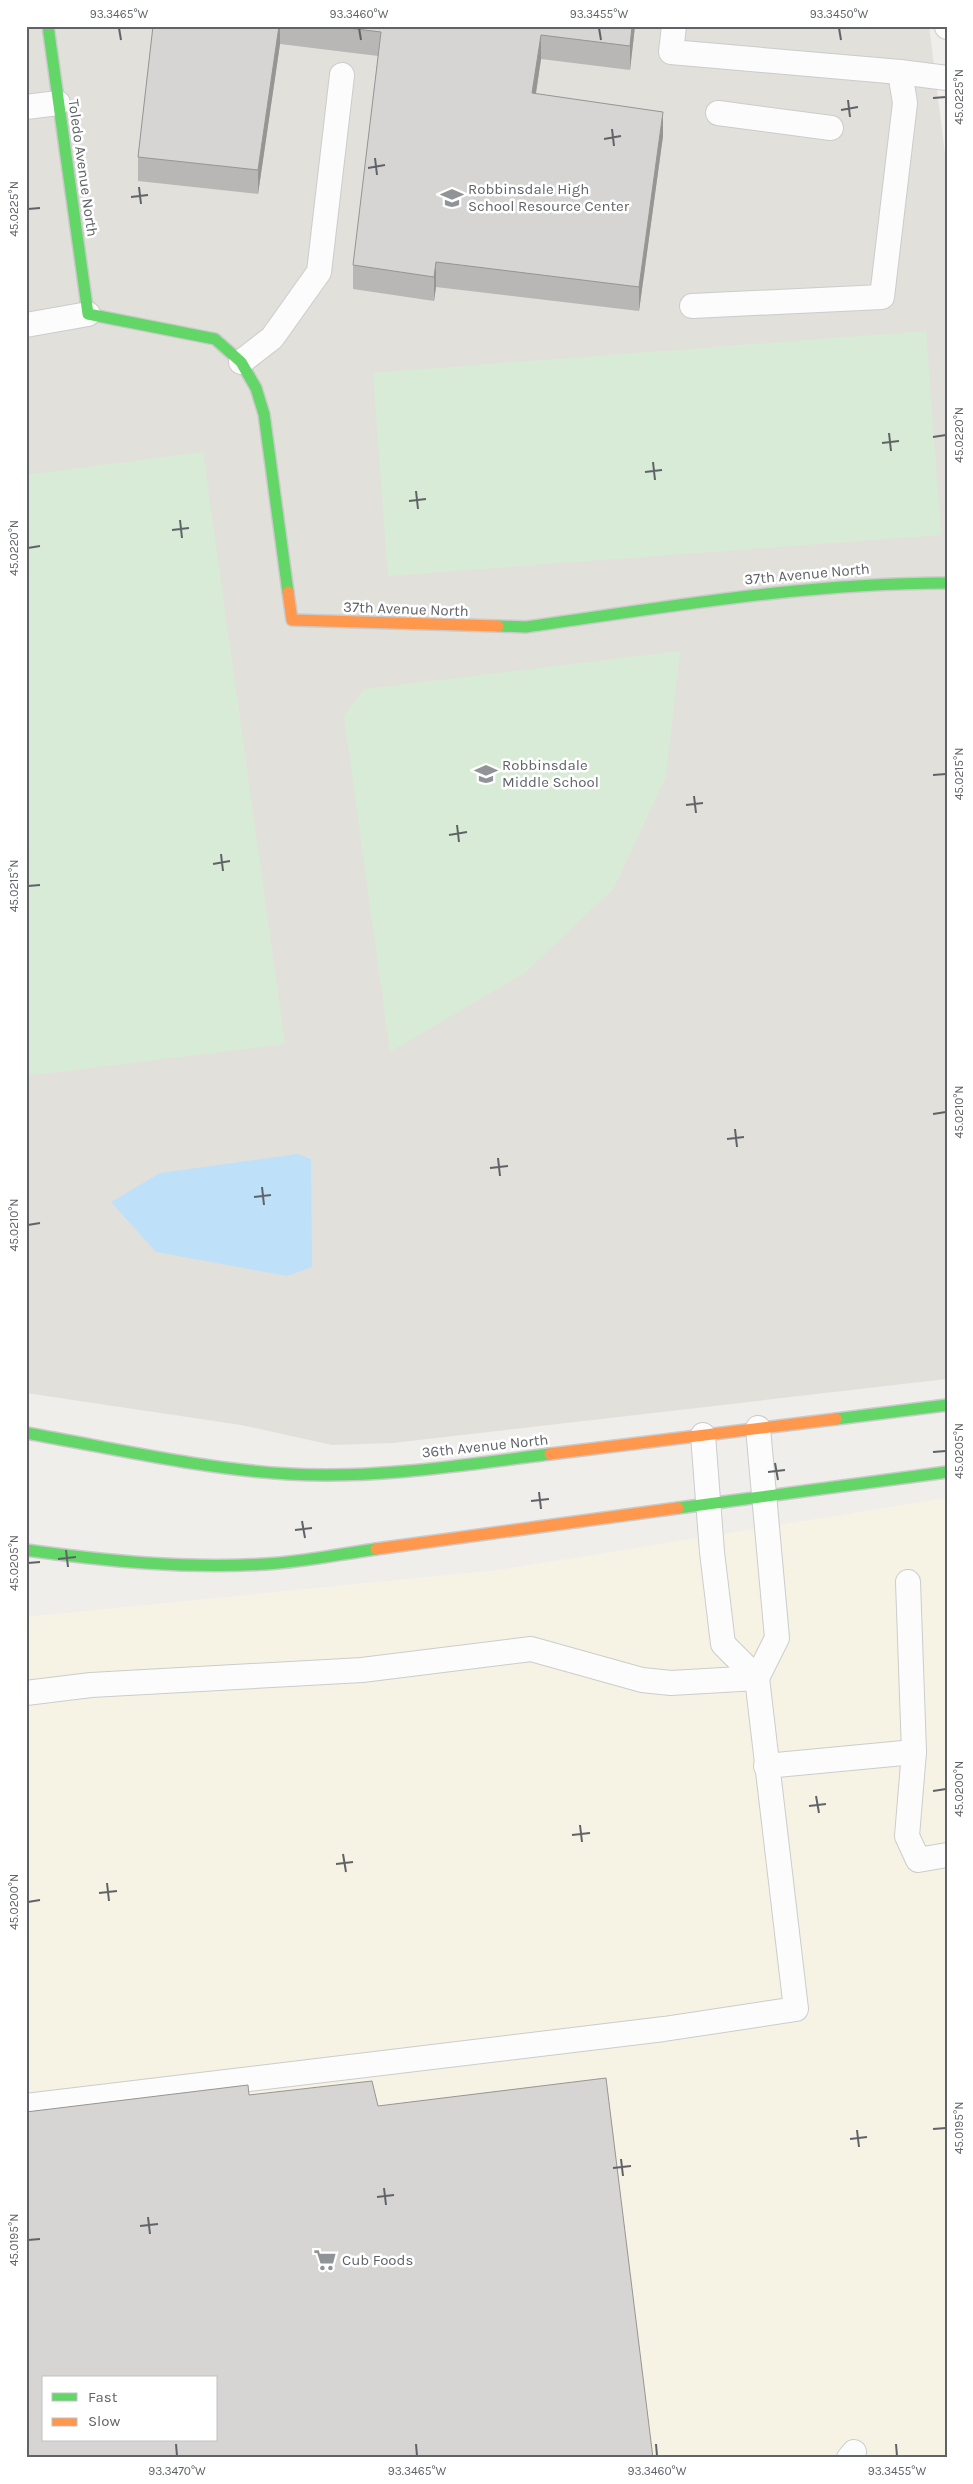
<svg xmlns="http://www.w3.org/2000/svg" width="973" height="2484" viewBox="0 0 973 2484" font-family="Karla,sans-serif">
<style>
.commercial{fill:#f7f3e4;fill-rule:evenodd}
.education{fill:#e2e0da}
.green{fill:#d8ebd6}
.water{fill:#bfe0f9}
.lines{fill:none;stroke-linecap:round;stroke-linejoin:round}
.lane-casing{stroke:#cbcccc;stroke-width:26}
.fast-casing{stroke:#cacacb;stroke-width:14}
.slow-casing{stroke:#cacacb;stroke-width:14}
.lane{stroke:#fdfcfc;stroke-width:24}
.fast{stroke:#63d668;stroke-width:11}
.slow{stroke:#ff974d;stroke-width:11}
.wall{fill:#b8b7b5}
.shaded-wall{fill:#969594}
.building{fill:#d6d5d3;stroke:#969594;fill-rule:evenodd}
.ticks{fill:none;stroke:#5f6368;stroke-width:2}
.labels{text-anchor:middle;stroke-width:5;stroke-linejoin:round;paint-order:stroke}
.street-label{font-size:15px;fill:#5f6368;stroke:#fff}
.poi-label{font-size:15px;fill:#5f6368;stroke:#fff;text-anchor:start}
.neatline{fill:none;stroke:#5f6368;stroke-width:2}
.ticks-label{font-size:12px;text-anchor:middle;fill:#5f6368}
</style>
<rect width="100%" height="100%" fill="#efeeea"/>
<path class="commercial" d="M947 1498V2453L940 2458H26V1617L499 1570ZM44 2378H216V2440H44Z"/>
<polygon class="education" points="26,26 929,26 947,170 947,1379 393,1443 332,1445 241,1425 26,1393"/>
<g class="green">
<polygon points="926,331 941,535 388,576 373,373"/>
<polygon points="203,452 285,1044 26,1076 26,475"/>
<polygon points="680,651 666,776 614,888 526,972 390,1052 344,715 365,689"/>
</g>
<polygon class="water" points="298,1154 311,1159 312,1267 287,1276 156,1252 111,1202 160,1173"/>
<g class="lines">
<defs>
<g id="lane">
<polyline points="674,26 671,52 900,72 947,78"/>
<polyline points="947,26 947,27"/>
<polyline points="26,107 58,103"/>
<polyline points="718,113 831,128"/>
<polyline points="692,306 882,297 905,103 900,72"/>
<polyline points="26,325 88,314"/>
<polyline points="241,362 272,338 319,272 342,75"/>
<polyline points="703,1435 712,1552 723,1644 757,1678"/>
<polyline points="908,1582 914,1752"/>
<polyline points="26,1693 91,1685 362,1670 531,1649 642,1680 671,1683 757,1678"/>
<polyline points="766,1766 914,1752 907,1836 918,1860 947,1855"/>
<polyline points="26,2106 664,2029 796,2009 757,1678 777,1638 758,1428"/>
<polyline points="849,2458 854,2452"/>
</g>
<g id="fast">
<polyline points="48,26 88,314 215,339 241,362 256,388 264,414 288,592"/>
<path d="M498 626 526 627C666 607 805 583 947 583"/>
<polyline points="836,1419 947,1405"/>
<path d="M26 1433C113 1448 201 1469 289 1474 375 1479 464 1465 550 1454"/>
<polyline points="678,1508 947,1472"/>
<path d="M26 1550C106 1561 185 1569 266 1564 303 1562 340 1554 376 1549"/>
</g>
<g id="slow">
<polyline points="288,592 292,620 498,626"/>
<polyline points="550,1454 836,1419"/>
<polyline points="376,1549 678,1508"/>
</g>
</defs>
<use href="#lane" class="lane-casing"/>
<use href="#fast" class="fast-casing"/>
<use href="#slow" class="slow-casing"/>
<use href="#lane" class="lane"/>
<use href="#fast" class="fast"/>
<use href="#slow" class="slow"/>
</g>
<polygon class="wall" points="153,26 635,26 630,70 541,59 536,94 663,136 639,311 436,287 434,301 353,289 353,265 378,56 280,44 258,194 138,181 138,157"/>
<g class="shaded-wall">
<polygon points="279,26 280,26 280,44 258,194 258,170"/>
<polygon points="632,26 635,26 630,70 630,46"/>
<polygon points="541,35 541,59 532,118 532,93"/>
<polygon points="663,112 663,136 639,311 639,287"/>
<polygon points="436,262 436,287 434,301 434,277"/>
</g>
<g class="building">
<polygon points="153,26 279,26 258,170 138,157"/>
<polygon points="331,26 632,26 630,46 541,35 532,93 663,112 639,287 436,262 434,277 353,265 381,32"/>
<path d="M606 2078 653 2458H26V2112L248 2085 249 2095 372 2081 378 2106ZM44 2378H216V2440H44Z"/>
</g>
<path class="ticks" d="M119 28 121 40M359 28 361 40M599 28 601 40M839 28 841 40M933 98 946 97M848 100 850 117M841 110 858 107M612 129 614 146M604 139 621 136M375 158 377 175M368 168 385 165M139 187 141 204M131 197 148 195M28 209 40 208M889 433 891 451M933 437 946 435M882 443 899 441M653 462 655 480M645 472 662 470M416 491 418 509M409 501 426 499M180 520 182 538M172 530 189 528M28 548 40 546M933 775 946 774M694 796 696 813M686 805 703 803M457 825 459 842M449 835 467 832M221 854 223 871M213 864 230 861M28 886 40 885M933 1114 946 1112M735 1129 737 1147M727 1139 744 1137M498 1158 500 1176M490 1168 508 1166M262 1187 264 1205M254 1197 271 1195M28 1225 40 1223M933 1452 946 1451M775 1463 778 1480M768 1472 785 1470M539 1492 541 1509M531 1501 549 1499M302 1521 305 1538M295 1530 312 1528M66 1550 68 1567M58 1559 76 1557M28 1563 40 1562M933 1791 946 1789M816 1796 819 1813M809 1806 826 1804M580 1825 582 1842M572 1835 590 1833M343 1854 346 1872M336 1864 353 1862M107 1883 109 1901M99 1893 117 1891M28 1902 40 1900M933 2129 946 2128M857 2130 859 2147M850 2139 867 2137M621 2159 623 2176M613 2168 631 2166M384 2188 386 2205M377 2197 394 2195M148 2217 150 2234M140 2226 158 2224M28 2240 40 2239M176 2444 177 2456M416 2444 417 2456M656 2444 657 2456M896 2444 897 2456"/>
<defs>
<symbol id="school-bare" viewBox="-9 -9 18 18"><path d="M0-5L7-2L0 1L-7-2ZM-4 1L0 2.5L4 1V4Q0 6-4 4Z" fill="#919496" stroke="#fff" stroke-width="2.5" paint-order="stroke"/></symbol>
<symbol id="supermarket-bare" viewBox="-9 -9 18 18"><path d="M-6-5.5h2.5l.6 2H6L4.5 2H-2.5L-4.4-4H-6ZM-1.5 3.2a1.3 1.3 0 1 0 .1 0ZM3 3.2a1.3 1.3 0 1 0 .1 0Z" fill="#919496" stroke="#fff" stroke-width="2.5" paint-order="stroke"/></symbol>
</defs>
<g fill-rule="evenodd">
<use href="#school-bare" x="436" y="182" width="32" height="32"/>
<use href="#school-bare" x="470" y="758" width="32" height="32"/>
<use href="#supermarket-bare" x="309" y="2244" width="32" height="32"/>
</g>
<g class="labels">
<g class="street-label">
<text transform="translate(83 168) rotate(82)" y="5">Toledo Avenue North</text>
<text transform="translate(807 574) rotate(-5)" y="5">37th Avenue North</text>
<text transform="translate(406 609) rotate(2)" y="5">37th Avenue North</text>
<text transform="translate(485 1446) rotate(-6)" y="5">36th Avenue North</text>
</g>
<g class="poi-label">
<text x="468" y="194">Robbinsdale High<tspan x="468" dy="17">School Resource Center</tspan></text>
<text x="502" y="770">Robbinsdale<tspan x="502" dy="17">Middle School</tspan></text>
<text x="342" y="2265">Cub Foods</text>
</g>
</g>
<rect width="973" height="2484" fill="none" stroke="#ffffff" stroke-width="55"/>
<rect x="42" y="2376" width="175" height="65" fill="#ffffff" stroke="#bfc1c3"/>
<rect x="52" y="2393" width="25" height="8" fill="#63d668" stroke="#bfc1c3"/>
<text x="88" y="2402" font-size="15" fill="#5f6368">Fast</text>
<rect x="52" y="2418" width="25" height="8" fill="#ff974d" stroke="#bfc1c3"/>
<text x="88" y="2426" font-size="15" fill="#5f6368">Slow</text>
<rect x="28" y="28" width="918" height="2428" class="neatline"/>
<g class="ticks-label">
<text x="119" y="18">93.3465°W</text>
<text x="359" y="18">93.3460°W</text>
<text x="599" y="18">93.3455°W</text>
<text x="839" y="18">93.3450°W</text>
<text transform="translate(959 97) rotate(-90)" y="4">45.0225°N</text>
<text transform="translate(14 209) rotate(-90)" y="4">45.0225°N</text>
<text transform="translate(959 435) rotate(-90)" y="4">45.0220°N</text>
<text transform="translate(14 548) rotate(-90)" y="4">45.0220°N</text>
<text transform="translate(959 774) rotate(-90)" y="4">45.0215°N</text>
<text transform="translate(14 886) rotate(-90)" y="4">45.0215°N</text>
<text transform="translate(959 1112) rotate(-90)" y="4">45.0210°N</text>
<text transform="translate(14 1225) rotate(-90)" y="4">45.0210°N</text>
<text transform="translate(959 1451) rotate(-90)" y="4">45.0205°N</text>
<text transform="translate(14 1563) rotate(-90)" y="4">45.0205°N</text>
<text transform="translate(959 1789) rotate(-90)" y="4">45.0200°N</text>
<text transform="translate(14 1902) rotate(-90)" y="4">45.0200°N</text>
<text transform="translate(959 2128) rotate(-90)" y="4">45.0195°N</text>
<text transform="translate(14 2240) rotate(-90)" y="4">45.0195°N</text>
<text x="177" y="2475">93.3470°W</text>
<text x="417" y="2475">93.3465°W</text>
<text x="657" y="2475">93.3460°W</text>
<text x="897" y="2475">93.3455°W</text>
</g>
</svg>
